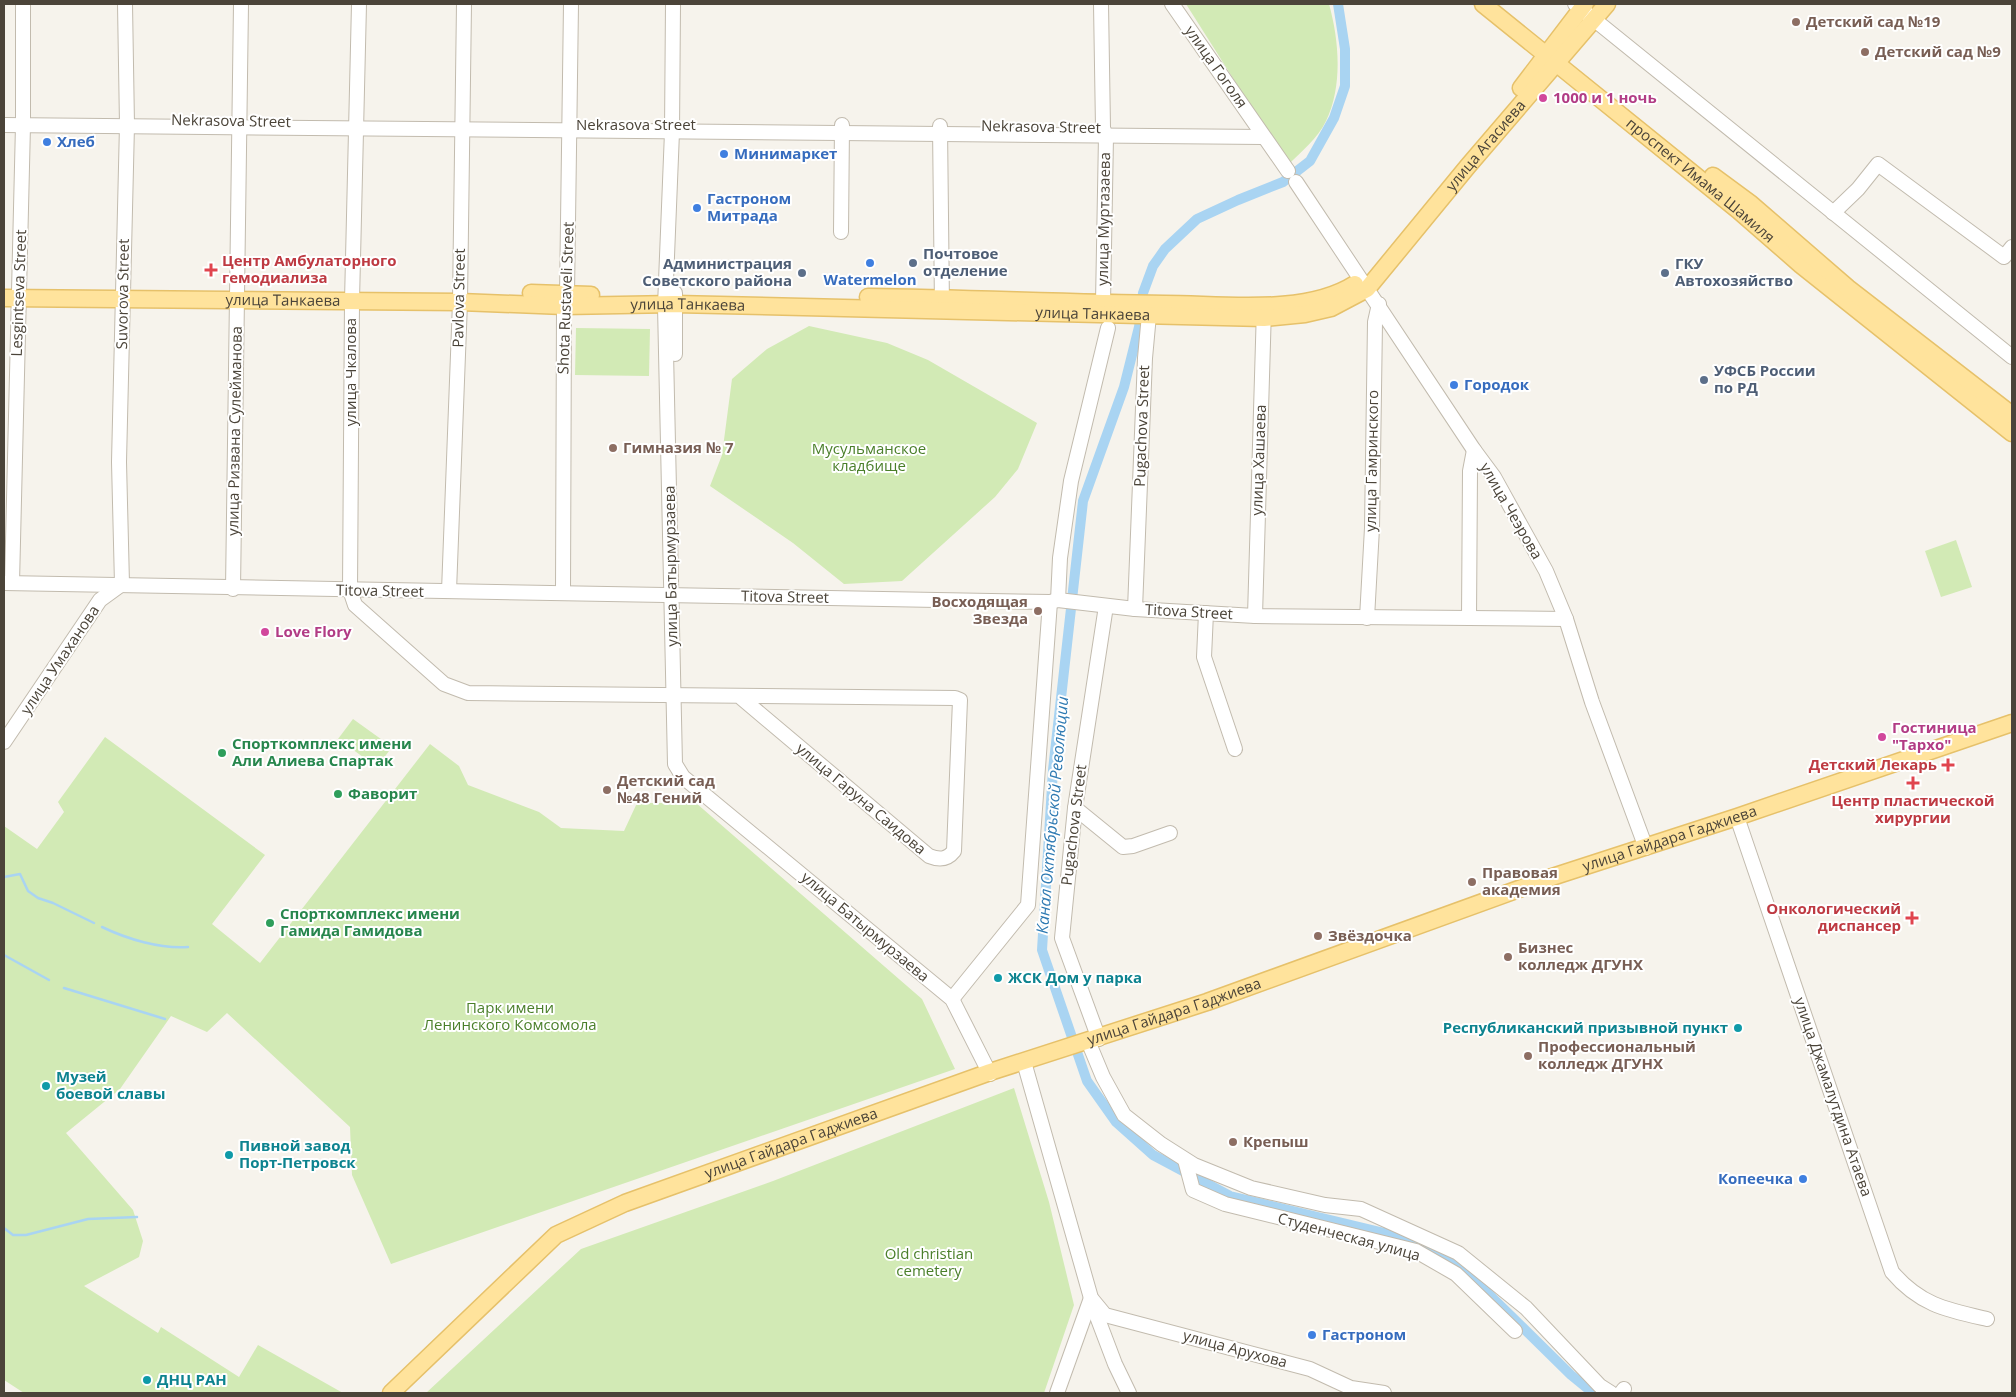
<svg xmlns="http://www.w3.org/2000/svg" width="2016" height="1397" viewBox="0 0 2016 1397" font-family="'Open Sans',sans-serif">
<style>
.green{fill:#d2eab5}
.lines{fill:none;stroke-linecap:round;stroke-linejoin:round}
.stream{stroke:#a9d4f2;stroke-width:2.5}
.canal{stroke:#a9d4f2;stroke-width:10}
.minor-casing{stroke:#c2bbae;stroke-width:16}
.major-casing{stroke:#e6c16a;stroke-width:19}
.minor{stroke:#fff;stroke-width:14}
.major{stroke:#ffe39c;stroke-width:16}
.education-dot{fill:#8d6e63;stroke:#fff;stroke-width:2}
.hotel-dot{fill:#d1479c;stroke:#fff;stroke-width:2}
.shop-dot{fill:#3f7fe0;stroke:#fff;stroke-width:2}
.service-dot{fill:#5c6f8a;stroke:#fff;stroke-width:2}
.health-dot{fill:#e0444e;stroke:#fff;stroke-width:2}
.leisure-dot{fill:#2e9e5b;stroke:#fff;stroke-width:2}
.culture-dot{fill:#0f9aa8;stroke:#fff;stroke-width:2}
.labels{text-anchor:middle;stroke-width:4;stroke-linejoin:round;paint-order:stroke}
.education-label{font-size:15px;font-weight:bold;fill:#785e54;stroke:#fff;text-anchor:start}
.street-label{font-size:15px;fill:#4b4439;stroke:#fff}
.hotel-label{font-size:15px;font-weight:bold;fill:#b23c85;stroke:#fff;text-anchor:start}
.shop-label{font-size:15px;font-weight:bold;fill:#366cbe;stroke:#fff;text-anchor:start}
.service-label{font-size:15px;font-weight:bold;fill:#4e5e75;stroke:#fff;text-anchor:start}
.health-label{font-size:15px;font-weight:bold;fill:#be3a42;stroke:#fff;text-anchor:end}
.park-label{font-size:15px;fill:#4a7f2a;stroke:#fff}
.leisure-label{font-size:15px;font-weight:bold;fill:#27864d;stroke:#fff;text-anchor:start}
.culture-label{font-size:15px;font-weight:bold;fill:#0d838f;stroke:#fff;text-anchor:start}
.water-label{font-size:16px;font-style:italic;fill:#2e7ab2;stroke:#fff}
</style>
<rect width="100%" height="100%" fill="#f6f3ec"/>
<g class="green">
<path d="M1186 4H1329C1339 40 1343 86 1326 121 1318 138 1301 152 1288 165Z"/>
<polygon points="809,326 887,343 928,360 1037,423 1018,469 995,497 902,581 844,584 793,543 710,486 722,455 732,379 767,349"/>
<polygon points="576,328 650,329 649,376 575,375"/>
<polygon points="1956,540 1972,587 1941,597 1925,551"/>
<polygon points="353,719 392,747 377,767 338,739"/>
<polygon points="105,737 265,855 212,924 260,963 430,744 459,766 468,785 539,812 561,828 624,831 637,803 696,803 922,999 955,1069 391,1264 352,1175 350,1127 227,1013 207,1032 171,1016 120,1089 66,1133 133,1210 143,1241 139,1257 84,1286 158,1333 161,1327 239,1377 258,1345 343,1393 24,1393 4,1380 4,826 37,849 64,812 58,802"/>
<polygon points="1014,1088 1049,1202 1074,1305 1044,1393 426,1393 581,1249 773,1181"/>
</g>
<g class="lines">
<g class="stream">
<polyline points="4,877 20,874 28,891 38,898 53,903 94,923"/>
<path d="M102 927C127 939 160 949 188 947"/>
<polyline points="4,955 49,980"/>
<polyline points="64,988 165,1019"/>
<polyline points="4,1228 13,1235 26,1235 88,1219 137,1217"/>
</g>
<polyline class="canal" points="1338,4 1345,49 1345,86 1334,118 1310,161 1283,182 1238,200 1197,219 1165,249 1153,266 1143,293 1139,327 1124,387 1083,501 1053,770 1042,950 1087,1081 1116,1122 1153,1155 1230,1196 1397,1236 1462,1268 1571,1375 1593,1393"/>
<defs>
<g id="minor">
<path d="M359 4 352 301 350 590 355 605 444 684 468 693 955 698 960 700 954 851C947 860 939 860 929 856L739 696"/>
<polyline points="673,4 672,132 665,306 675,764 683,777 952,999 990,1074"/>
<polyline points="1101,4 1103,128 1106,136 1103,303 1104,312"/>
<polyline points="1172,4 1288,171"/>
<polyline points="1575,4 2012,357"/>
<polyline points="4,125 1263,137"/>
<polyline points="940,126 942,307"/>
<polyline points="1296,182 1474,450 1494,477 1546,571 1566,619 1592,702 1646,848"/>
<polyline points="1833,213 1858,189 1878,164 2004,257 2012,247"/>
<polyline points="841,232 842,125"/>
<polyline points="675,354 675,293"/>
<polyline points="4,583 1050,602 1058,600 1135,609 1255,616 1566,619"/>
<polyline points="12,583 23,125 23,4"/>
<polyline points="233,589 241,4"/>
<polyline points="449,591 460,302 464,4"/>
<polyline points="563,592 564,306 567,295 571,4"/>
<polyline points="1058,600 1060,558 1071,481 1108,328"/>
<polyline points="1135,609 1145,358 1150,304"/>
<polyline points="1206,613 1204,657 1235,749"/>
<polyline points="1255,616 1264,308"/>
<polyline points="1367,618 1372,528 1375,322 1379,304"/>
<polyline points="1469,618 1470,471 1474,450"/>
<polyline points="4,742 100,600 122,584 119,462 127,125 125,4"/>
<polyline points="1075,808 1123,847 1133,846 1170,833"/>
<path d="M1737 817 1892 1272C1920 1305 1947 1310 1987 1319"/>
<polyline points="952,999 1028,905 1050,602"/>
<polyline points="1099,1039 1062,938 1075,808 1106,606"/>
<polyline points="1088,1041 1103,1077 1124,1115 1161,1144 1194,1165 1251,1188 1325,1205 1361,1209 1458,1253 1526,1308 1600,1386 1611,1393"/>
<polyline points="1024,1062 1091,1298 1105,1315 1310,1369 1351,1388 1384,1393"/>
<polyline points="1185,1160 1193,1190 1225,1204 1416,1251 1456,1274 1515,1331"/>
<polyline points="1093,1306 1115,1364 1129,1393"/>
<polyline points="1057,1393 1091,1298"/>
<polyline points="1621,1393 1624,1389"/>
</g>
<g id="major">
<path id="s1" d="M1483 4 1738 210 1801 265 2012 433"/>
<polyline points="1521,88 1585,4"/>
<polyline points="1713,176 1751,204 1848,288 2012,415"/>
<polyline points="531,293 591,295"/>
<path d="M868 297C967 298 1066 303 1165 304 1222 304 1305 316 1355 284"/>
<path id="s2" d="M4 298 460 302 564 306 675 304 1264 318 1305 314 1331 308 1367 289 1468 166 1607 4"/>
<path id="s3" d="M391 1393 556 1235 625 1203 990 1072 1207 1002 1552 877 1737 817 2012 723"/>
</g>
</defs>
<use href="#minor" class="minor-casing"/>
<use href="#major" class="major-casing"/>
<use href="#minor" class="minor"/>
<use href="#major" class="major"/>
</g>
<g class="education-dot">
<circle cx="1796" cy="22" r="5"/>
<circle cx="1865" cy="52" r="5"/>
<circle cx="613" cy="448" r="5"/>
<circle cx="1038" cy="611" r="5"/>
<circle cx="607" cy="790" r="5"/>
<circle cx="1472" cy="882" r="5"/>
<circle cx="1318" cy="936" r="5"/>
<circle cx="1508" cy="957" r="5"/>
<circle cx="1528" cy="1056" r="5"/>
<circle cx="1233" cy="1142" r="5"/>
</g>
<g class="hotel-dot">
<circle cx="1543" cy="98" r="5"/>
<circle cx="265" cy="632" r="5"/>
<circle cx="1882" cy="737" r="5"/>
</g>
<g class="shop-dot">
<circle cx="47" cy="142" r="5"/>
<circle cx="724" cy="154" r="5"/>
<circle cx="697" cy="208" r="5"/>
<circle cx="870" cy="263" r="5"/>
<circle cx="1454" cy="385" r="5"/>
<circle cx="1803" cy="1179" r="5"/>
<circle cx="1312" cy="1335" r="5"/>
</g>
<g class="service-dot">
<circle cx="913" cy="263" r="5"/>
<circle cx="802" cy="273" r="5"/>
<circle cx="1665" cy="273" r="5"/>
<circle cx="1704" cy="380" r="5"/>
</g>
<g class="health-dot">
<path d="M208.5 262.5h5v5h5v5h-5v5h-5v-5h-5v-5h5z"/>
<path d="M1945.5 757.5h5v5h5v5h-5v5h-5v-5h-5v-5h5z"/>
<path d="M1910.5 775.5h5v5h5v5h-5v5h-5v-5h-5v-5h5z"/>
<path d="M1909.5 910.5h5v5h5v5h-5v5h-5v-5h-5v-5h5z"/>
</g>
<g class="leisure-dot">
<circle cx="222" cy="753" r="5"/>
<circle cx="338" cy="794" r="5"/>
<circle cx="270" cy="923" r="5"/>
</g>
<g class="culture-dot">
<circle cx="998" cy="978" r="5"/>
<circle cx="1738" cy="1028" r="5"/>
<circle cx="46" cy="1086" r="5"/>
<circle cx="229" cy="1155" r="5"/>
<circle cx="147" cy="1380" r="5"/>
</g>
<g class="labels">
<g class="education-label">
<text x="1806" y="27">Детский сад №19</text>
<text x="1875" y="57">Детский сад №9</text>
<text x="623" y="453">Гимназия № 7</text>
<text x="1028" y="607" text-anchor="end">Восходящая<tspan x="1028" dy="17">Звезда</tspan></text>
<text x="617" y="786">Детский сад<tspan x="617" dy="17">№48 Гений</tspan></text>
<text x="1482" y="878">Правовая<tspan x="1482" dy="17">академия</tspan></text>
<text x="1328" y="941">Звёздочка</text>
<text x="1518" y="953">Бизнес<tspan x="1518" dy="17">колледж ДГУНХ</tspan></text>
<text x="1538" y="1052">Профессиональный<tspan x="1538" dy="17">колледж ДГУНХ</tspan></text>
<text x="1243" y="1147">Крепыш</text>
</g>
<g class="street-label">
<text transform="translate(1216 67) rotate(55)" y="5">улица Гоголя</text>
<text transform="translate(231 121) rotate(1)" y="5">Nekrasova Street</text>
<text x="636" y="130">Nekrasova Street</text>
<text transform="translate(1041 127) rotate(1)" y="5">Nekrasova Street</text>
<text dy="5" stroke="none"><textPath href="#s2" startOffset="1555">улица Агасиева</textPath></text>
<text dy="5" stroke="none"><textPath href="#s1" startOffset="280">проспект Имама Шамиля</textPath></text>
<text transform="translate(1104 219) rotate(-89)" y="5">улица Муртазаева</text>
<text transform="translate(19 293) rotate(-88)" y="5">Lesgintseva Street</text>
<text transform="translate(123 294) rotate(-89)" y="5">Suvorova Street</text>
<text transform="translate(459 298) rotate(-89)" y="5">Pavlova Street</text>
<text transform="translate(566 298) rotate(-88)" y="5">Shota Rustaveli Street</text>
<text dy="5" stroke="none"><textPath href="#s2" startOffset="279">улица Танкаева</textPath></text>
<text dy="5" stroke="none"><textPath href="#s2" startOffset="684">улица Танкаева</textPath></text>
<text dy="5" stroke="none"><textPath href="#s2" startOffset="1089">улица Танкаева</textPath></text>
<text transform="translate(351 372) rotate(-90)" y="5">улица Чкалова</text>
<text transform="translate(1142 426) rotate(-88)" y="5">Pugachova Street</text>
<text transform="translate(235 431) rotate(-89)" y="5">улица Ризвана Сулейманова</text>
<text transform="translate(1259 460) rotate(-88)" y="5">улица Хашаева</text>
<text transform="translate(1372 461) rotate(-89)" y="5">улица Гамринского</text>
<text transform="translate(1511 511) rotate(60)" y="5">улица Чеэрова</text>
<text transform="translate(671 566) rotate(-91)" y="5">улица Батырмурзаева</text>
<text transform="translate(380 591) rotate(1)" y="5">Titova Street</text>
<text transform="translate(785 597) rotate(1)" y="5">Titova Street</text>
<text transform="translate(1189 612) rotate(3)" y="5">Titova Street</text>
<text transform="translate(60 660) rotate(-56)" y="5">улица Умаханова</text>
<text transform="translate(861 799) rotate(40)" y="5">улица Гаруна Саидова</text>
<text transform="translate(1074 825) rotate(-83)" y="5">Pugachova Street</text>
<text dy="5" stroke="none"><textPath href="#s3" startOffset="1411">улица Гайдара Гаджиева</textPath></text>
<text transform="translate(865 927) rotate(40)" y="5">улица Батырмурзаева</text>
<text dy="5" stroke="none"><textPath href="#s3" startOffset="886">улица Гайдара Гаджиева</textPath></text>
<text transform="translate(1833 1097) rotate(71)" y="5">улица Джамалутдина Атаева</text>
<text dy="5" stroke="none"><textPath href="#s3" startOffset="481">улица Гайдара Гаджиева</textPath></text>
<text transform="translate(1349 1237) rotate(15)" y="5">Студенческая улица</text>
<text transform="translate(1235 1349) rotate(15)" y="5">улица Арухова</text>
</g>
<g class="hotel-label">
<text x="1553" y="103">1000 и 1 ночь</text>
<text x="275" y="637">Love Flory</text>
<text x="1892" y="733">Гостиница<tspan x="1892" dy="17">"Тархо"</tspan></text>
</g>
<g class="shop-label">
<text x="57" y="147">Хлеб</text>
<text x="734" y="159">Минимаркет</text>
<text x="707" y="204">Гастроном<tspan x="707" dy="17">Митрада</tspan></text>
<text x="870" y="285" text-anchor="middle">Watermelon</text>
<text x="1464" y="390">Городок</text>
<text x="1793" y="1184" text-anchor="end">Копеечка</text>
<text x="1322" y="1340">Гастроном</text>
</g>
<g class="service-label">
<text x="923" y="259">Почтовое<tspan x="923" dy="17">отделение</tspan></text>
<text x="792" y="269" text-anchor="end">Администрация<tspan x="792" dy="17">Советского района</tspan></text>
<text x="1675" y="269">ГКУ<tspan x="1675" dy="17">Автохозяйство</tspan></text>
<text x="1714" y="376">УФСБ России<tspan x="1714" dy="17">по РД</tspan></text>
</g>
<g class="health-label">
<text x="222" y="266" text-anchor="start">Центр Амбулаторного<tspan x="222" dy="17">гемодиализа</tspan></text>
<text x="1937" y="770">Детский Лекарь</text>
<text x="1913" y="806" text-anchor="middle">Центр пластической<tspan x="1913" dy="17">хирургии</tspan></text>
<text x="1901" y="914">Онкологический<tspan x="1901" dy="17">диспансер</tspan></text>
</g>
<g class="park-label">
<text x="869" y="454">Мусульманское<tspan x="869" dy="17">кладбище</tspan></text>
<text x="510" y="1013">Парк имени<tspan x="510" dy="17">Ленинского Комсомола</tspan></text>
<text x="929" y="1259">Old сhristian<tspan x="929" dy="17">cemetery</tspan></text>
</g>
<g class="leisure-label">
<text x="232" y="749">Спорткомплекс имени<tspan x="232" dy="17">Али Алиева Спартак</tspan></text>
<text x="348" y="799">Фаворит</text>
<text x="280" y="919">Спорткомплекс имени<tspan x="280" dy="17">Гамида Гамидова</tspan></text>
</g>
<g class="culture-label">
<text x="1008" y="983">ЖСК Дом у парка</text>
<text x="1728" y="1033" text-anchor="end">Республиканский призывной пункт</text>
<text x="56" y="1082">Музей<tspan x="56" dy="17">боевой славы</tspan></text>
<text x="239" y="1151">Пивной завод<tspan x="239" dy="17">Порт-Петровск</tspan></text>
<text x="157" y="1385">ДНЦ РАН</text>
</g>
<g class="water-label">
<text transform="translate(1052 815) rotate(-85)" y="6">Канал Октябрьской Революции</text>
</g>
</g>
<rect width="2016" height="1397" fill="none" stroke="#4b4439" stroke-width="10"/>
</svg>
